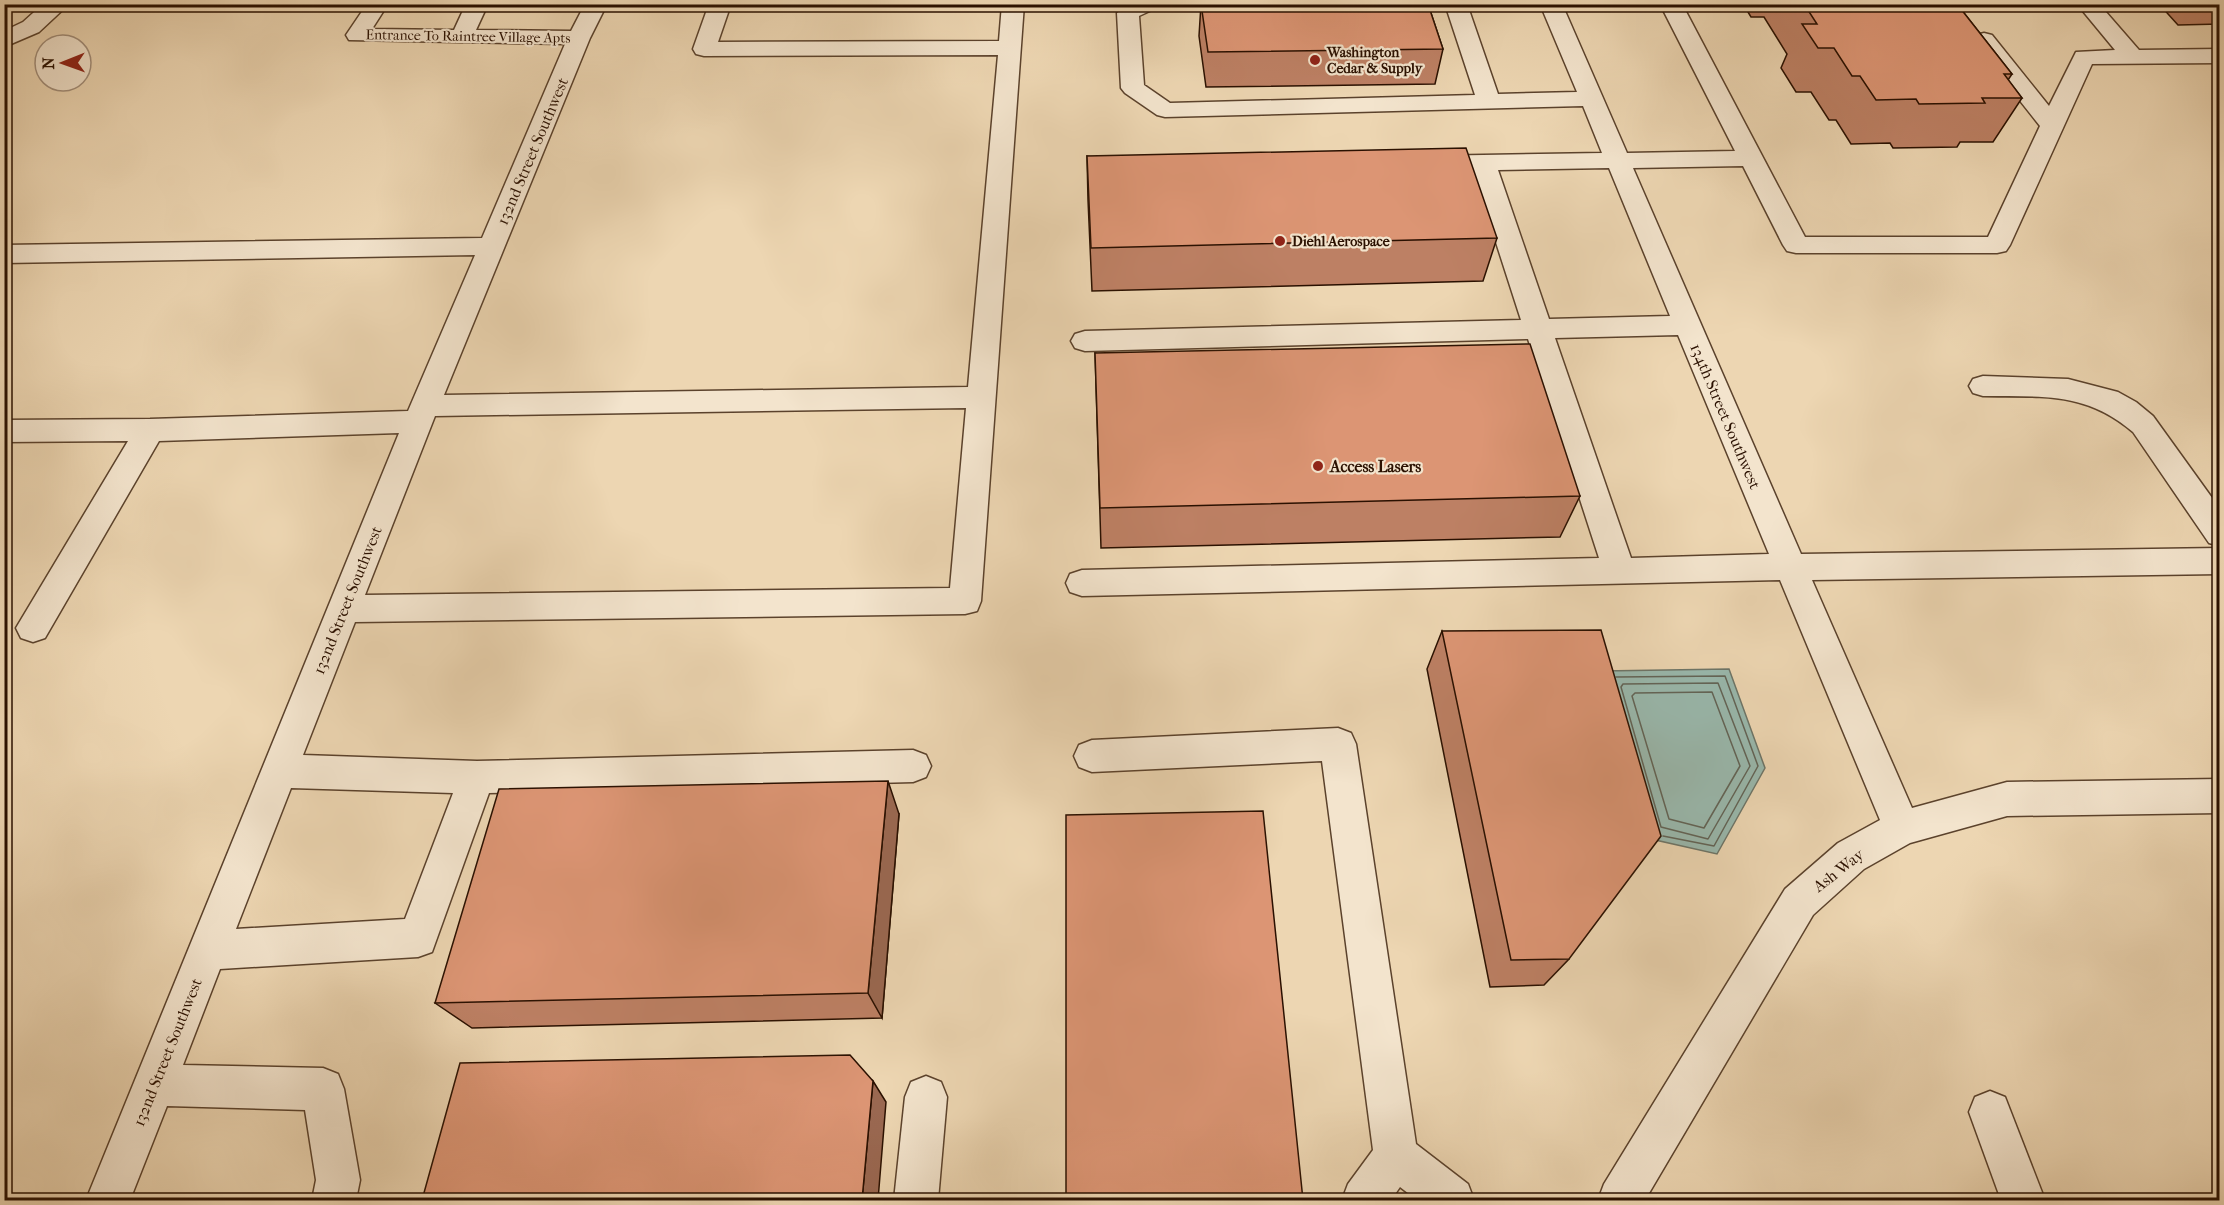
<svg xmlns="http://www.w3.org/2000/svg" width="2224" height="1205" viewBox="0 0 2224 1205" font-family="'IM FELL French Canon',serif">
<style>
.water{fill:#99b9ae;stroke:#6d7568;stroke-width:1.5}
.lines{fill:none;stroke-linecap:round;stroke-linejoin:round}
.shore{stroke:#626457;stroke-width:1.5}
.minor-casing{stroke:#5b422c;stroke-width:3}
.minor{fill:#f3e4cd;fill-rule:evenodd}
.wall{fill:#bd8064;stroke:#2a1000;stroke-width:1.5}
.shaded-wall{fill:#9a6851;stroke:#2a1000;stroke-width:1.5}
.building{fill:#dc9574;stroke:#2a1000;stroke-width:1.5}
.poi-dot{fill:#8f2418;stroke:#f3e4cd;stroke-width:2}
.labels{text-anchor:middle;stroke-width:4.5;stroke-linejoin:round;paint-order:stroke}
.far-street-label{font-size:14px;fill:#2a1000;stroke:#f3e4cd}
.far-poi-label{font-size:14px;font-weight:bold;fill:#2a1000;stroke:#f3e4cd;text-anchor:start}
.street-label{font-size:16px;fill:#2a1000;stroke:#f3e4cd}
.poi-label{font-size:16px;font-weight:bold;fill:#2a1000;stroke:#f3e4cd;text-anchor:start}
</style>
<rect width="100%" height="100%" fill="#edd6b2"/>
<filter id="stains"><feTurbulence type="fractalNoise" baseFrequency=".00333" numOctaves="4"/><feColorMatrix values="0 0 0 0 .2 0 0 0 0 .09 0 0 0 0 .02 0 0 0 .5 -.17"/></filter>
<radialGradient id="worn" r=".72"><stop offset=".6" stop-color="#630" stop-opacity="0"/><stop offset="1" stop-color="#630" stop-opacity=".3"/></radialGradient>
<polygon class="water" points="1729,669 1765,768 1717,854 1651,839 1602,671"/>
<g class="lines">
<g class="shore">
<polyline points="1616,677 1725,676 1758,766 1714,846 1663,836"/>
<polygon points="1718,683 1750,766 1708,839 1661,827 1621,687 1623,684"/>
<polygon points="1712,692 1740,766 1704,828 1669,819 1632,696 1635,693"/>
</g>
<defs>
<g id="minor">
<polygon points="43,4 69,4 39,32 4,47 4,31 23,22"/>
<path d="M367 4H388L372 29 454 30 466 4H488L476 30 571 31 585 4H607L590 38 444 395 968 387 998 55 704 56 696 54 693 49 709 4H731L718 42 999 41 1002 4H1024L981 601 977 611 965 614 355 622 303 755 477 761 913 750 926 755 931 766 926 777 913 782 489 793 432 952 418 957 220 969 183 1065 323 1068 338 1074 344 1089 360 1180 356 1200H312L316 1180 305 1110 167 1106 130 1200H86L399 433 159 441 45 638 33 642 21 638 16 628 128 441 4 442V420L150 419 408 411 475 255 4 263V245L482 238 565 44 349 40 346 35ZM966 408 950 588 365 595 435 416ZM291 788 453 793 405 919 236 929Z"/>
<path d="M1128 4H1156L1154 9 1139 16 1144 85 1170 103 1475 95 1445 4H1467L1498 94 1577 92 1540 4H1562L1627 153 1735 151 1660 4H1682L1805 237H1988L2040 126 1976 45 1973 40 1976 35 1984 33 1992 35 2049 106 2076 52 2115 50 2077 4H2099L2139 50 2220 49V63L2092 64 2010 245 2006 251 1997 253H1796L1787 251 1783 245 1743 166 1633 168 1801 554 2220 548V574L1812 580 1912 808 2007 782 2220 779V813L2007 816 1910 843 1864 869 1813 915 1645 1200H1598L1604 1184 1785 889 1838 843 1880 820 1780 580 1082 596 1070 592 1066 583 1070 574 1082 570 1599 558 1528 339 1085 351 1075 348 1071 341 1075 334 1085 331 1521 320 1473 171 1426 172 1417 169 1414 164 1417 159 1426 156 1602 153 1583 106 1165 117 1157 115 1125 93 1121 88 1117 13ZM1609 168 1670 316 1549 319 1498 170ZM1678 335 1769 554 1631 558 1555 338Z"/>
<path d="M1983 376 2068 379 2118 392 2136 402 2153 416 2220 509V546L2209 543 2133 432C2085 391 2042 397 1983 396L1973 393 1969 386 1973 379Z"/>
<polygon points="1338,728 1351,733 1356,744 1416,1144 1468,1184 1474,1200 1417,1200 1400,1187 1391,1200 1342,1200 1348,1184 1373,1150 1322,761 1092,772 1079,767 1074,756 1079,745 1092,740"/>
<polygon points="926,1076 941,1082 947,1097 938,1200 894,1200 905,1097 911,1082"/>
<polygon points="1990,1091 2005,1097 2045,1200 2001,1200 1969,1112 1975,1097"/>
</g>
</defs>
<use href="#minor" class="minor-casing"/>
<use href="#minor" class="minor"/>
</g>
<g class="wall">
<polygon points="1201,4 1428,4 1443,49 1435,84 1206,87 1199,36"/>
<polygon points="1743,4 1957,4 2012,74 2008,80 2022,98 1993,142 1960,142 1957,147 1893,148 1890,143 1851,144 1836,120 1829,120 1811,92 1796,92 1781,68 1787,54 1764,17 1751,17"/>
<polygon points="2159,4 2220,4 2220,24 2178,25"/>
<polygon points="1087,156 1497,238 1483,281 1092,291 1088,200"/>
<polygon points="1095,353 1580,496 1560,537 1101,548"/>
<polygon points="1442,631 1569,959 1544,985 1490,987 1427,669"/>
<polygon points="899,814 882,1018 472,1028 435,1003"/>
</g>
<g class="shaded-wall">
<polygon points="888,781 899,814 882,1018 868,993"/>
<polygon points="873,1081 886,1102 878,1200 862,1200"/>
</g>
<g class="building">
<polygon points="1201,4 1428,4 1443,49 1208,52"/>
<polygon points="1804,4 1957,4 2012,74 2004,74 2022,98 1982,98 1985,103 1919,104 1916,99 1876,100 1860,76 1852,76 1834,48 1818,48 1802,24 1817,24"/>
<polygon points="1466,148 1497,238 1091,248 1087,156"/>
<polygon points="1530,344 1580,496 1100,508 1095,353"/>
<polygon points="1601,630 1661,836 1569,959 1511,960 1442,631"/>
<polygon points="888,781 868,993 435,1003 499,789"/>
<polygon points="1263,811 1303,1200 1066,1200 1066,815"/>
<polygon points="850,1055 873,1081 862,1200 422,1200 460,1063"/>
</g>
<g class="poi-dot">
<circle cx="1315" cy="60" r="6"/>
<circle cx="1280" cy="241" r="6"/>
<circle cx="1318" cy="466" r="6"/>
</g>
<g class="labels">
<g class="far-street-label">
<text transform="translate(468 36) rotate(1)" y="5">Entrance To Raintree Village Apts</text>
</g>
<g class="far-poi-label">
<text x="1327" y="57">Washington<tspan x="1327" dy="16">Cedar &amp; Supply</tspan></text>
<text x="1292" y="246">Diehl Aerospace</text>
</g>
<g class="street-label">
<text transform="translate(532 151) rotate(-67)" y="6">132nd Street Southwest</text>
<text transform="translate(1726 416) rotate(67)" y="6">134th Street Southwest</text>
<text transform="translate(347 600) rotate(-68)" y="6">132nd Street Southwest</text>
<text transform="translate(1838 870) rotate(-38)" y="6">Ash Way</text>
<text transform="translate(167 1052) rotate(-68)" y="6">132nd Street Southwest</text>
</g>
<g class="poi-label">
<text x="1330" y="472">Access Lasers</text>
</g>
</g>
<rect width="2224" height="1205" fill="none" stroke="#edd6b2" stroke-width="24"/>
<rect x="6" y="6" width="2212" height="1193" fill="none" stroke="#2a1000" stroke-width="3"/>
<rect x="12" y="12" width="2200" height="1181" fill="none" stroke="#2a1000" stroke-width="1.5"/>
<g transform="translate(63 63) rotate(269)"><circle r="28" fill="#f3e4cd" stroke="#a38f7b" stroke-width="1.5"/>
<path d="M0-4.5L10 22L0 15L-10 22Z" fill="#8f2418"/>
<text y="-9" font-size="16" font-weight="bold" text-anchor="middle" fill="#2a1000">N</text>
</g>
<rect width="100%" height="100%" filter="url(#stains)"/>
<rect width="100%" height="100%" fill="url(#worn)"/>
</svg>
